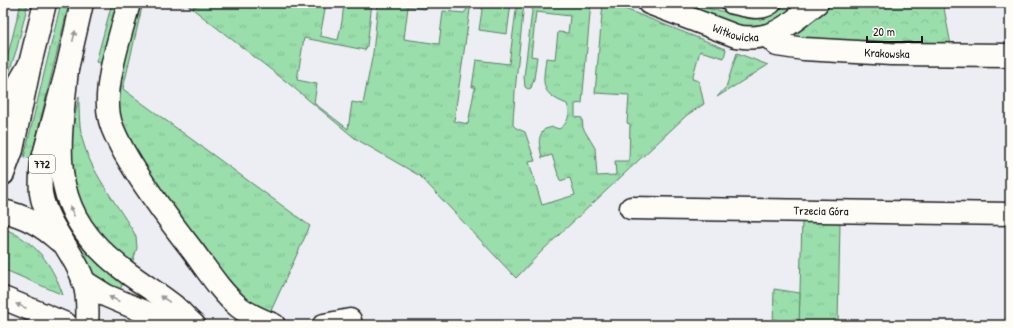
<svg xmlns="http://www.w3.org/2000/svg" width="1013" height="328" viewBox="0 0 1013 328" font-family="'Patrick Hand',sans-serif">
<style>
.grass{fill:url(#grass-tufts);stroke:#5a7d64}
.forest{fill:url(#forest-crowns);stroke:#5a7d64}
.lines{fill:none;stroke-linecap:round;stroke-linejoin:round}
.minor-casing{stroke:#1c1c1c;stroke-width:25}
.major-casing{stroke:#1c1c1c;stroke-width:25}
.highway-casing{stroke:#1c1c1c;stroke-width:25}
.minor{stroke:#fdfcf7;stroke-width:22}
.major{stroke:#fdfcf7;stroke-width:22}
.highway{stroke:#fdfcf7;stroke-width:22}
.oneway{fill:#989794}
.labels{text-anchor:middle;stroke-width:3;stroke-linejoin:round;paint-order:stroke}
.shield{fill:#fdfcf7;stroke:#605f5e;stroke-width:1}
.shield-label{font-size:11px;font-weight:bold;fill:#1c1c1c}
.street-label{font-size:12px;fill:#1c1c1c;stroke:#fdfcf7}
</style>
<defs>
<pattern id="grass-tufts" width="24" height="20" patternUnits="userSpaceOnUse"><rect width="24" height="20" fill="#99deab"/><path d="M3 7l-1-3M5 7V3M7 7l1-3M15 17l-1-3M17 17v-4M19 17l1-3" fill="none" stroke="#83be93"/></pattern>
<pattern id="forest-crowns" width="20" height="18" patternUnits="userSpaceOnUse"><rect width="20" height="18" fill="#99deab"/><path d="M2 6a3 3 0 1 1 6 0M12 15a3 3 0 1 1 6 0" fill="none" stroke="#83be93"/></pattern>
</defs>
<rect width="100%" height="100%" fill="#edeef4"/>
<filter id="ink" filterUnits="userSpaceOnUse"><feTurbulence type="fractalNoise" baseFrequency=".025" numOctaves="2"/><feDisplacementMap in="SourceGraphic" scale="8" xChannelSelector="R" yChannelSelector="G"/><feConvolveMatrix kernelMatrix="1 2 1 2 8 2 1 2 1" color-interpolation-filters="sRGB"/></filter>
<g filter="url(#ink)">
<g class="grass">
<polygon points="21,3 28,3 17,48 3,91 3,74"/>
<polygon points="61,3 69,3 31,159 24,157"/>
<polygon points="112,3 122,3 107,65 96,62"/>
<polygon points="135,3 143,3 123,89 310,226 269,315 239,295 168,207 161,191 130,139 120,126 116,88"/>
<path d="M185 3H195L193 9 199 3H325V10L320 36 338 40 342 21 344 3H372L367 46 365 50 304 38 297 80 317 84 314 103 348 129 352 102 363 104 373 53 378 3H400V5L408 6V3H426L425 9 408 7 404 39 439 44 443 11 464 13 467 9 468 3H471L454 121 468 124 475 87H472L476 60 509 64 517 3H524L515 91C515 103 513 113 513 125L516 128 525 132 535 161 529 162 542 205 575 195 570 178 560 181 552 155 542 158C540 147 536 137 545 129L553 127 559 129C568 124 571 114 567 104 539 93 543 84 546 58L555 59 558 32 568 33 570 16 536 12 531 56 537 57 534 79 531 88 528 89 525 87 524 77 533 3H591L582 103 575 104V117L582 118 583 128 595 148 597 176 616 175 615 161H629L630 124 627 123 629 95 595 93 603 3H610L726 49 724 58 700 51 692 79 699 81 704 104 687 115 544 249 516 278 420 176 356 139 288 83Z"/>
<polygon points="483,3 511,3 507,34 479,30"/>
<path d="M681 3H697L711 9 761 19C776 17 780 3 797 3L788 9 791 13 769 25 743 27 682 6Z"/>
<polygon points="737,53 768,65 717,97 726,87"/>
<path d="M79 96C79 113 79 129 84 145 93 175 120 208 136 236L137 248 132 264 111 248 82 210 72 179 71 147 72 130Z"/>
<polygon points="53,169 123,282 120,290 99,280 92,272 57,218 50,186"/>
<polygon points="802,220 840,222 838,325 799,325"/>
<path d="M3 228C36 242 51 262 63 295L3 269Z"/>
</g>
<g class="forest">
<polygon points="831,3 943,3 951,45 854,46 792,37 793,32"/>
<polygon points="774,289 800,293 799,325 773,325"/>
</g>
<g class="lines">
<defs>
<g id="minor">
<path d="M129 3C121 34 103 85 109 116 111 129 118 140 124 152 144 187 168 219 193 251 207 270 221 292 239 307 249 315 262 320 274 325"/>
<path id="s1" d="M649 3 736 36C773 43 789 24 817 3"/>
<path d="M733 3C746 5 759 11 770 3"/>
<path id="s2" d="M768 36 777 45 804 49 891 54 1010 55"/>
<path id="s3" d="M631 208 1010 214"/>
<polyline points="324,325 350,320"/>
</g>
<g id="major">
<path d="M82 3 67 69 42 162C41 172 40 182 41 193 46 225 72 249 83 279 88 294 88 310 87 325"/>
<polyline points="3,174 12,150 30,64 45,3"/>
<path d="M3 211C25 216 42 225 58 240"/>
</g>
<g id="highway">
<path d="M67 69C59 152 46 209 120 267 137 281 157 292 174 306 181 312 187 319 194 325"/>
<polyline points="3,111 30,64"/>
<polyline points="83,281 107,296 176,325"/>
<polyline points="3,298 66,324"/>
</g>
</defs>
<use href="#minor" class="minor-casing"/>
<use href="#major" class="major-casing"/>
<use href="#highway" class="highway-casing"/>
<use href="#minor" class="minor"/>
<use href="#major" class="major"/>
<use href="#highway" class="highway"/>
</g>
<defs><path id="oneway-solid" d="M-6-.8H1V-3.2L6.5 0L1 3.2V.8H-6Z"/></defs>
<g class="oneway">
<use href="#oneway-solid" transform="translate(74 36) rotate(-77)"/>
<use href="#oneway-solid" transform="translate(72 211) rotate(-114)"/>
<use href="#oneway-solid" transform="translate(114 299) rotate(-155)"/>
<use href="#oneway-solid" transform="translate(165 299) rotate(-145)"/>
<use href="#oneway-solid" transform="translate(21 306) rotate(-158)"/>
</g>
</g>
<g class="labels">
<rect class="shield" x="29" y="155" width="26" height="18" rx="3"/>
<g class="shield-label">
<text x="42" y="168">772</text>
</g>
<g class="street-label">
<text dy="4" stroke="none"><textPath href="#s1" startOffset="92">Witkowicka</textPath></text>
<text dy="4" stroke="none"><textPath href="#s2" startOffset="123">Krakowska</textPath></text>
<text dy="4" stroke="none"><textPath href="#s3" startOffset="190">Trzecia Góra</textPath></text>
</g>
</g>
<rect width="1013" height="328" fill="none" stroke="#fdfcf7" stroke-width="16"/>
<rect x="8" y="8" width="997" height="312" fill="none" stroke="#1c1c1c" stroke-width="1.5" filter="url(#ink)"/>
<path d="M867 36v6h55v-6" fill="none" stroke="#1c1c1c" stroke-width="2"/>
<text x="873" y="36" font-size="12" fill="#1c1c1c" stroke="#fdfcf7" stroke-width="3" paint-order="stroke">20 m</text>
</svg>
